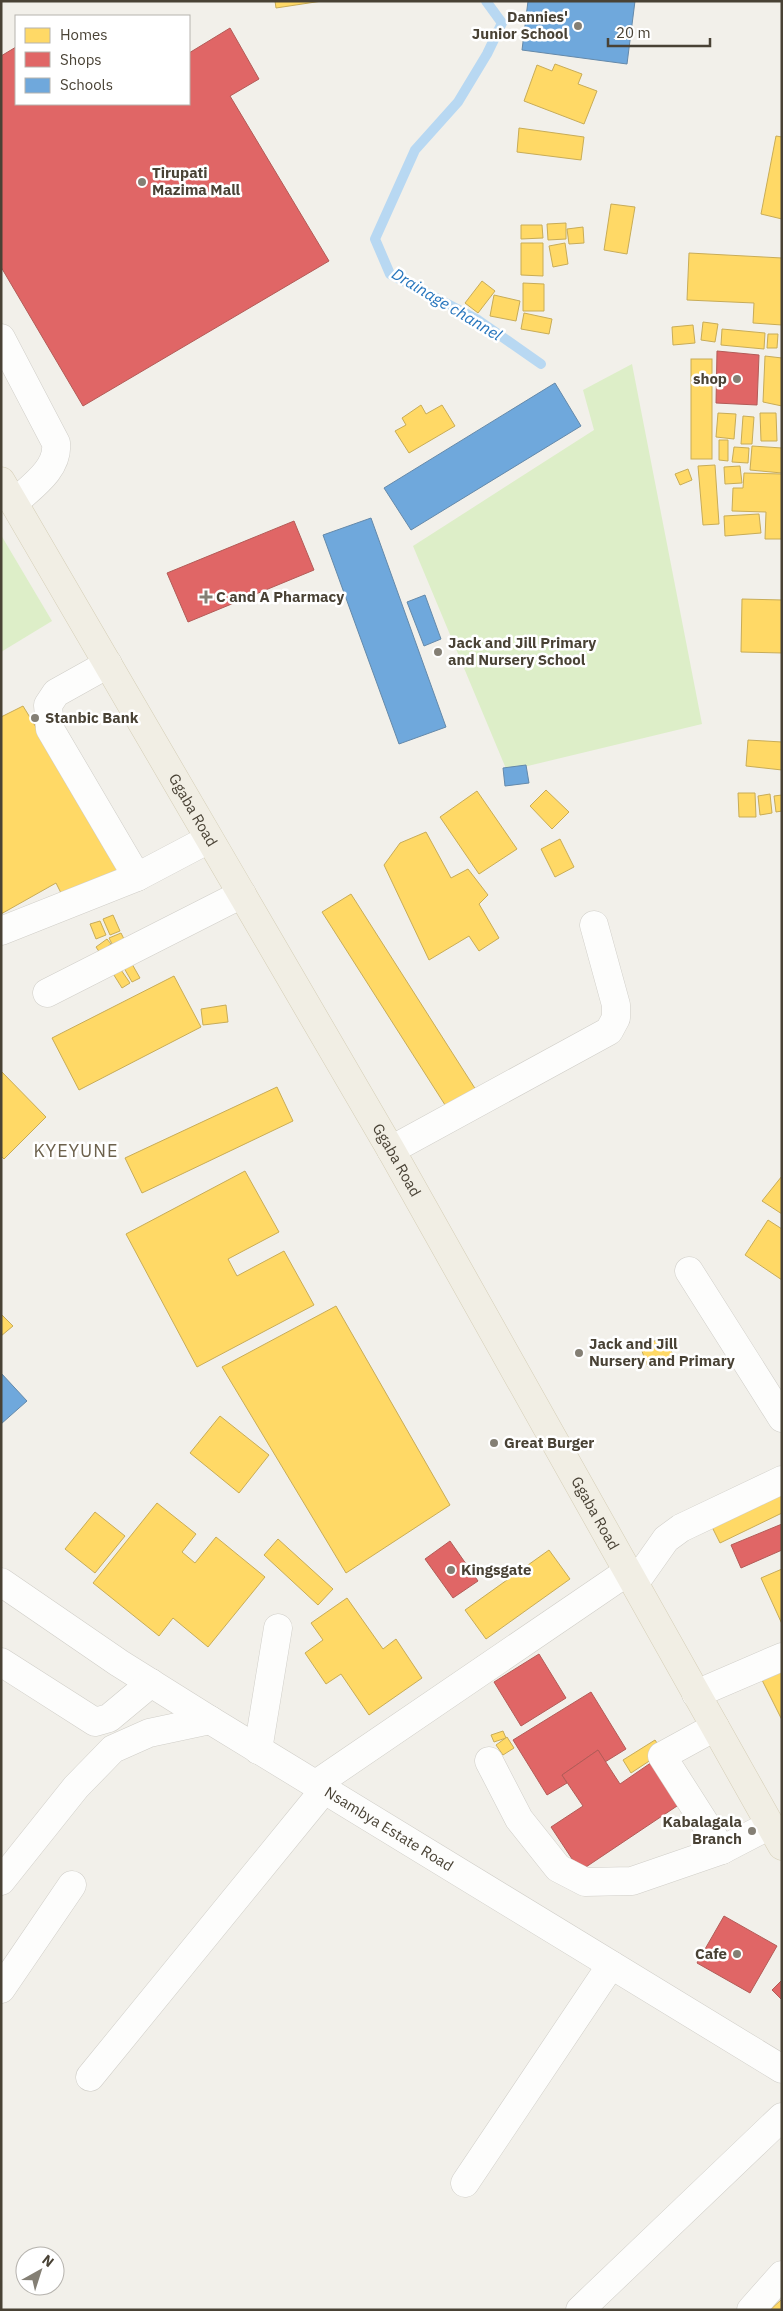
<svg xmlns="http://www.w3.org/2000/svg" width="783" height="2311" viewBox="0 0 783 2311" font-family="'IBM Plex Sans',sans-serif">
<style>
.green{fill:#ddeec8}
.homes{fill:#ffd966;stroke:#c8ac57}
.shops{fill:#e06666;stroke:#b35b57}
.schools{fill:#6fa8dc;stroke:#6489aa}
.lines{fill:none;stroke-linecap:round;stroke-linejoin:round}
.stream{stroke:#b8d8f2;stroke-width:10}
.minor-casing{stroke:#d0cec8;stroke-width:29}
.major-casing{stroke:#d5ceb6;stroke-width:29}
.minor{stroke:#fdfdfc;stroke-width:28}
.major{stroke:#f1eee4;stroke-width:28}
.poi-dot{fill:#847f74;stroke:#fff;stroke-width:2}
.labels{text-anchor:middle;stroke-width:5;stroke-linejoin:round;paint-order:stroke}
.poi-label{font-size:15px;font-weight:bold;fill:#494235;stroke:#fff;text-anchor:start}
.street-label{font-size:15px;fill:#494235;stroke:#fff}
.water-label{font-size:16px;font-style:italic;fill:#2675bd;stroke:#fff}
.quarter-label{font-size:18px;letter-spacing:1px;fill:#6c614c;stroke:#fff}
</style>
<rect width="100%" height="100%" fill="#f2f0ea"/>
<g class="green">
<polygon points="632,364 702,724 507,771 413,546 594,430 583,390"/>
<polygon points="1,535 52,621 1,652"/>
</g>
<g class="homes">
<polygon points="275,1 322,1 276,8"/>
<polygon points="555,64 582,74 578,84 597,91 584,124 524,101 537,65 552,71"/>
<polygon points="519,128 584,137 581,160 517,152"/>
<polygon points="776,136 782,137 782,219 761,214"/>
<polygon points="611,204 635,207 627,254 604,250"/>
<polygon points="566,223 566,239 548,240 547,224"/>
<polygon points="521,225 542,225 543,238 521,239"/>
<polygon points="583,227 584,243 569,244 567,229"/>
<polygon points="521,243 543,243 543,276 521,275"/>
<polygon points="565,243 568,264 553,267 549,246"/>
<polygon points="689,253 782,258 782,325 753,323 754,303 687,300"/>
<polygon points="482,281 495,291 478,313 465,303"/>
<polygon points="523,283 544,284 544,311 523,311"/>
<polygon points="494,295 520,301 516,321 490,316"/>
<polygon points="524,313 552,319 549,334 521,329"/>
<polygon points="703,322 718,324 715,342 701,340"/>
<polygon points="693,325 695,343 673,345 672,327"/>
<polygon points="722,329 765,333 764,349 721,345"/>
<polygon points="768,334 778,334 777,348 767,348"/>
<polygon points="765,356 782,358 782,406 763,402"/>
<rect x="691" y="359" width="21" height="100"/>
<polygon points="421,405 426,414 442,405 455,426 409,453 395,431 406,425 402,418"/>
<polygon points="718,413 736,414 734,439 716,437"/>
<polygon points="760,413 776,413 777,441 761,441"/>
<polygon points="743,416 754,417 752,444 741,444"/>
<polygon points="719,440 728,440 728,461 719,460"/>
<polygon points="752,446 782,448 782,473 750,470"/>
<polygon points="734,447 749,448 748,463 732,462"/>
<polygon points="715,465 719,524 703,525 698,466"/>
<polygon points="740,466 742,483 725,484 724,467"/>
<polygon points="688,469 692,480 680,485 675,474"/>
<polygon points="744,473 782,474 782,539 765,539 766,512 732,511 733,488 743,488"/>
<polygon points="759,514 761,533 725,536 724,516"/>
<polygon points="742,599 782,600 782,653 741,652"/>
<polygon points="23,706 124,871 64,899 56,883 1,914 1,717"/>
<polygon points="748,740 782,742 782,770 746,766"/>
<polygon points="546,790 569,812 552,829 530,806"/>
<polygon points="477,791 517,849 479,874 440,817"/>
<polygon points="738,793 755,793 756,817 739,817"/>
<polygon points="770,794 772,813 760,815 758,796"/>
<polygon points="782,795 782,811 776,812 774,796"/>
<polygon points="426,832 451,878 468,869 488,895 479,904 499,938 479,951 469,936 429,960 384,865 400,843"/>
<polygon points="560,839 574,867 555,877 541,849"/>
<polygon points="351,894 476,1090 447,1108 322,912"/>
<polygon points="113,915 120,931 110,935 103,919"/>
<polygon points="100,921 106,935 96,939 90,924"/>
<polygon points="121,933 125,941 113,946 109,938"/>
<polygon points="107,939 111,944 100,953 96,947"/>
<polygon points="132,964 140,978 132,982 124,968"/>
<polygon points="119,967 130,983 122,988 112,972"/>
<polygon points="174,976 201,1027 79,1090 52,1038"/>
<polygon points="226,1005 228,1022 203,1025 201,1009"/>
<polygon points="1,1071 46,1117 4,1159 1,1156"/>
<polygon points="277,1087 293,1121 142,1193 125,1158"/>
<polygon points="245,1171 279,1232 228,1259 237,1276 284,1251 314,1305 197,1367 126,1234"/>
<polygon points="782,1176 782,1214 762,1201"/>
<polygon points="768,1220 782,1229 782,1280 745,1255"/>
<polygon points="336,1306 450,1505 346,1573 222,1367"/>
<polygon points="1,1314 13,1326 1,1336"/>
<polygon points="666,1337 674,1358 648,1367 640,1346"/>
<polygon points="220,1416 269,1455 239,1493 190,1453"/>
<polygon points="782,1486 782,1513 720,1543 709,1521"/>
<polygon points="157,1503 196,1534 182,1552 195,1563 216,1537 265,1577 208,1647 173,1618 159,1636 93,1583"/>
<polygon points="95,1512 125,1536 95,1573 65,1549"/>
<polygon points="278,1539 333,1589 318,1605 264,1555"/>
<polygon points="549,1550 570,1579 486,1639 465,1610"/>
<polygon points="782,1569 782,1624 761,1578"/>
<polygon points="347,1598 383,1649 396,1639 422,1678 369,1715 341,1674 326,1684 305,1653 323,1640 311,1623"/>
<polygon points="782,1668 782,1720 761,1678"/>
<polygon points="503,1731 506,1738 494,1742 491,1735"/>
<polygon points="507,1737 514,1748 503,1755 496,1745"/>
<polygon points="655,1740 663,1752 631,1773 623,1760"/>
<polygon points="782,2299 782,2310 770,2310"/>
</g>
<g class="shops">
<polygon points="230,28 259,79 230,96 329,261 83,406 1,267 1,56 16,47 16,104 189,104 189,53"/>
<polygon points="717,351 759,355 757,405 716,403"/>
<polygon points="294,521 314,570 188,622 167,573"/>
<polygon points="782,1524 782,1550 741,1568 731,1545"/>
<polygon points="450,1541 478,1581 453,1598 425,1559"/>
<polygon points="539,1654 566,1698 521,1726 494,1682"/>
<polygon points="591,1692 626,1749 605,1762 598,1750 562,1775 567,1783 547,1795 513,1740"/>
<polygon points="598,1750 620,1784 655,1760 683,1802 580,1871 551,1827 583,1806 562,1775"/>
<polygon points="724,1916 777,1946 750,1993 697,1963"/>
<polygon points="782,1980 782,2000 772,1990"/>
</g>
<g class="schools">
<polygon points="528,1 635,1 627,64 522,50"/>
<polygon points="555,383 581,426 411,530 384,488"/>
<polygon points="371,518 446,727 399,744 323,535"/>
<polygon points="425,595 441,639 424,646 407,602"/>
<polygon points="526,765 529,783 505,786 503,768"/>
<polygon points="1,1373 27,1401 1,1424"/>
</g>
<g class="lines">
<polyline class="stream" points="486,1 502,23 487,54 458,102 415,150 375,239 390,274 478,320 541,364"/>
<defs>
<g id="minor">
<path d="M1 338 56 443C59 469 31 487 14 503"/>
<polyline points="108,664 56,693 48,705 50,729 137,877"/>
<polyline points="1,931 137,877 209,839"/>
<polyline points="47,993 242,894"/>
<polyline points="391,1150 609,1031 616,1018 616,1005 594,925"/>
<polyline points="689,1271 782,1418"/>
<path id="s1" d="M1 1582 119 1663 210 1720 782 2069"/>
<polyline points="635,1583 666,1539 681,1528 782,1480"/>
<polyline points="1,1662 95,1722 109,1718 151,1683"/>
<polyline points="696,1694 782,1657"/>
<polyline points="715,1727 662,1756 722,1850 770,1825"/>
<polyline points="258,1750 278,1628"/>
<polyline points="489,1761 519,1819 558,1868 585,1882 632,1881 722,1850"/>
<polyline points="316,1784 627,1572"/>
<polyline points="1,1881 76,1787 113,1749 149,1733 210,1720"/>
<polyline points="1,1989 72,1885"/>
<polyline points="90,2077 324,1790"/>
<polyline points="465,2183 611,1965"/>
<polyline points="580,2310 782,2117"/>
<polyline points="751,2310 782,2275"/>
</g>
<g id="major">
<path id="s2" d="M1 481 391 1150 782 1846"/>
</g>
</defs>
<use href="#minor" class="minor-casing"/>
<use href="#major" class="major-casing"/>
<use href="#minor" class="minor"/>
<use href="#major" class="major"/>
</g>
<g class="poi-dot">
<circle cx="578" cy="26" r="5"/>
<circle cx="142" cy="182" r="5"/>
<circle cx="737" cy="379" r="5"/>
<path d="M203.5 589.5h5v5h5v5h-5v5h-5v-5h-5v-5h5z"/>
<circle cx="438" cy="652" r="5"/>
<circle cx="35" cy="718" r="5"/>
<circle cx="579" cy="1353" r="5"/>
<circle cx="494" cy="1443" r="5"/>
<circle cx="451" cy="1570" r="5"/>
<circle cx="752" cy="1831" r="5"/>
<circle cx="737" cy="1954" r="5"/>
</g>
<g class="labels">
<g class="poi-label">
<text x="568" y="22" text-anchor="end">Dannies'<tspan x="568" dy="17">Junior School</tspan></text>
<text x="152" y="178">Tirupati<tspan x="152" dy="17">Mazima Mall</tspan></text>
<text x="727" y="384" text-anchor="end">shop</text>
<text x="216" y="602">C and A Pharmacy</text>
<text x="448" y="648">Jack and Jill Primary<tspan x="448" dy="17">and Nursery School</tspan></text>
<text x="45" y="723">Stanbic Bank</text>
<text x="589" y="1349">Jack and Jill<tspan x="589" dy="17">Nursery and Primary</tspan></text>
<text x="504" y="1448">Great Burger</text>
<text x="461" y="1575">Kingsgate</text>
<text x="742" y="1827" text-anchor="end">Kabalagala<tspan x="742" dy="17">Branch</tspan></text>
<text x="727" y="1959" text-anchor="end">Cafe</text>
</g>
<g class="street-label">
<text dy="5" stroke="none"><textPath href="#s2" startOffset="381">Ggaba Road</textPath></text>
<text dy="5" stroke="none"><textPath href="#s2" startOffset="786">Ggaba Road</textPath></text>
<text dy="5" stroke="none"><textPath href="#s2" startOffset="1191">Ggaba Road</textPath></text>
<text dy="5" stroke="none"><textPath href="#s1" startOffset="460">Nsambya Estate Road</textPath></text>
</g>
<g class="water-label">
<text transform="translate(447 304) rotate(31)" y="6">Drainage channel</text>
</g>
<g class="quarter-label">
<text x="76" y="1157">KYEYUNE</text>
</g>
</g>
<rect width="783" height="2311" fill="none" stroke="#494235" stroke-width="5"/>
<rect x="15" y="15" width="175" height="90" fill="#ffffff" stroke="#b6b3ae"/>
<rect x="25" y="28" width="25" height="15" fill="#ffd966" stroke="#b6b3ae"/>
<text x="60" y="40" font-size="15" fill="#494235">Homes</text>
<rect x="25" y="52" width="25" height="15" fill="#e06666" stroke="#b6b3ae"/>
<text x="60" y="65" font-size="15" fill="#494235">Shops</text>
<rect x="25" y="78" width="25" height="15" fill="#6fa8dc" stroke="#b6b3ae"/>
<text x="60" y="90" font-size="15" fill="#494235">Schools</text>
<g transform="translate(40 2271) rotate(39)"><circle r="24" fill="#ffffff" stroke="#b6b3ae"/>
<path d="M0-4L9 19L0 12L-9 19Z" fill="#847f74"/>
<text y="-8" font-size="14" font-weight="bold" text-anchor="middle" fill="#494235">N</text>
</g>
<path d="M608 38v8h102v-8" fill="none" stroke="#494235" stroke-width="2.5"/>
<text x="616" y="38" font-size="15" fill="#494235" stroke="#ffffff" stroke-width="4" paint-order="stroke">20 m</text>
</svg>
